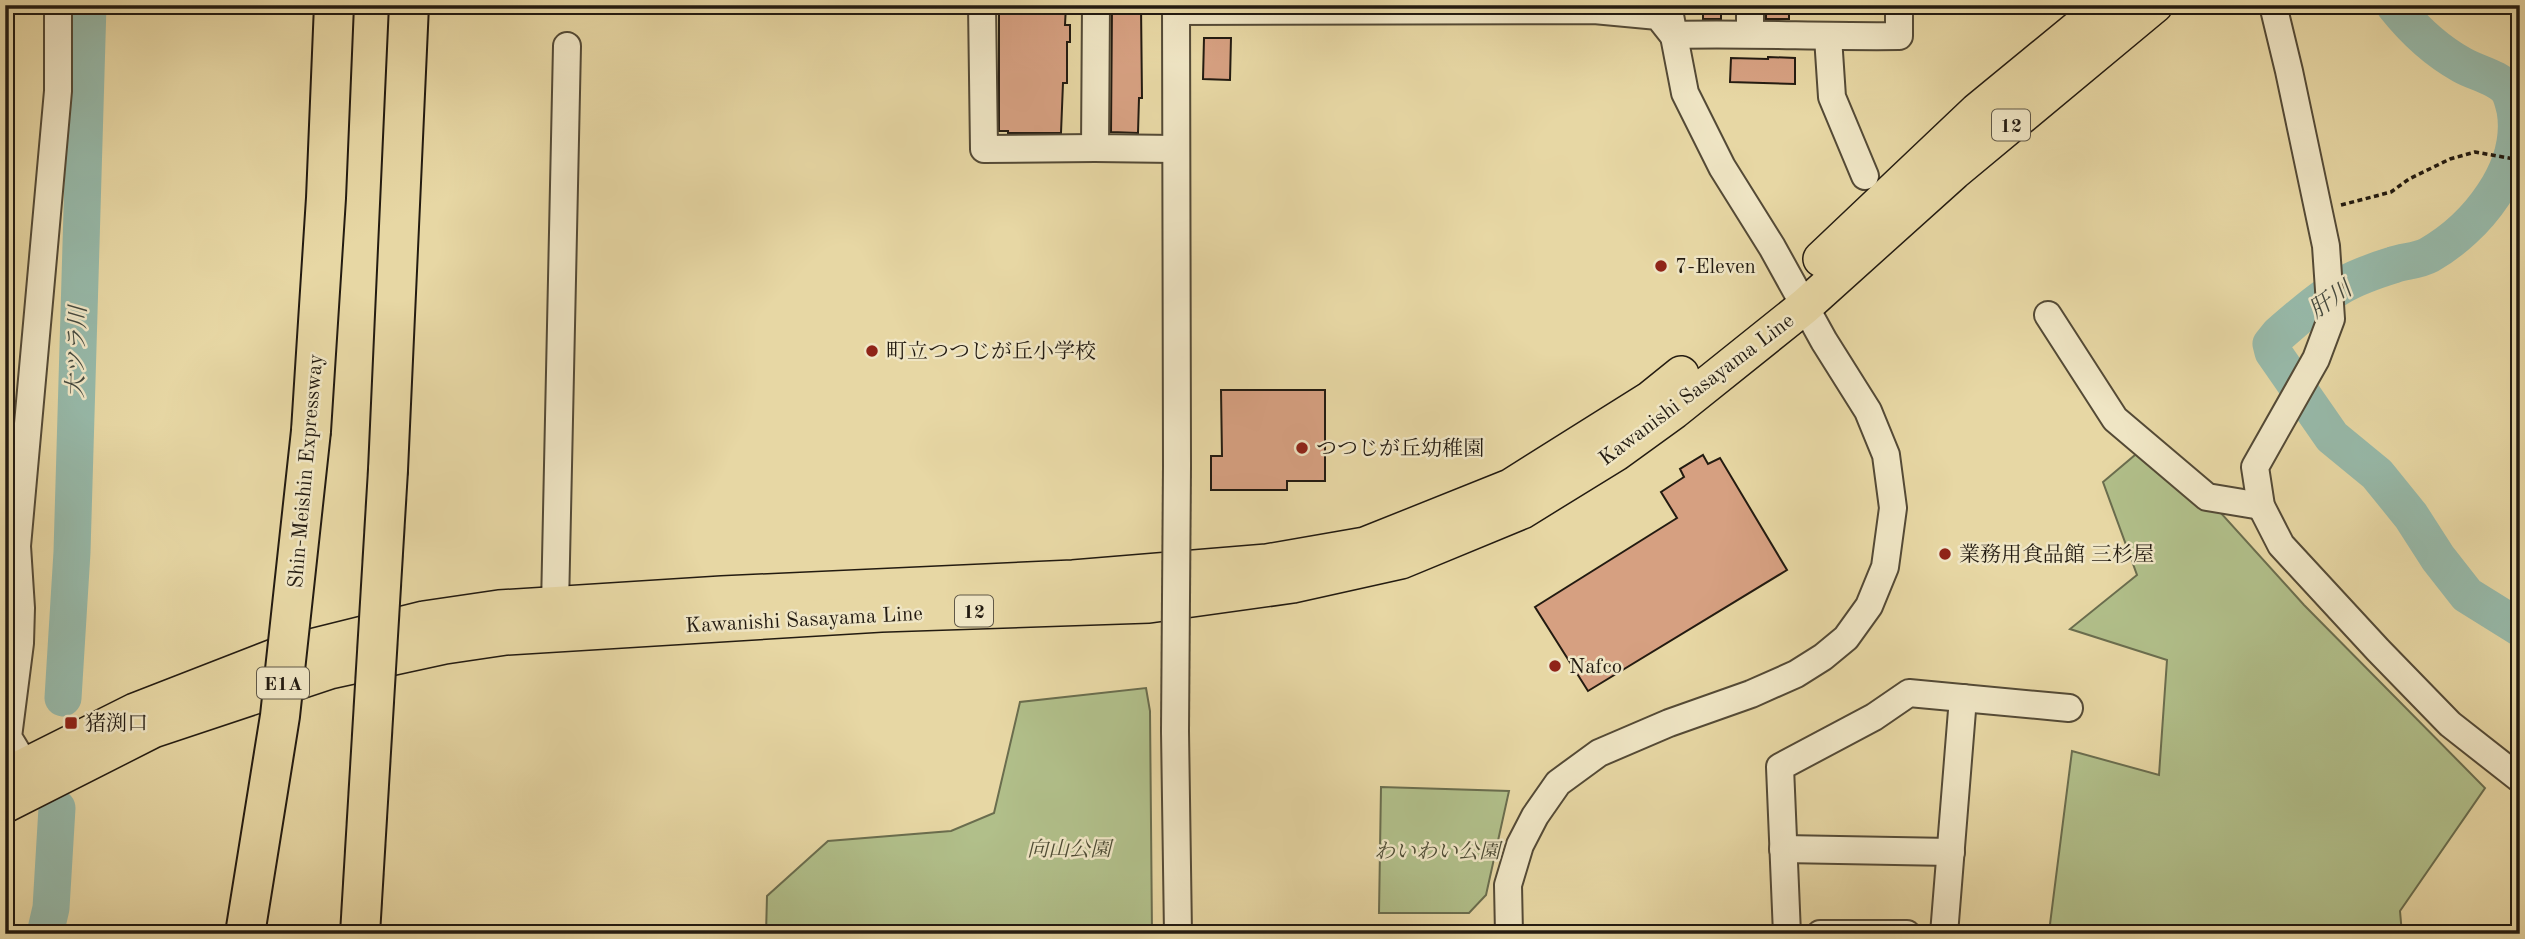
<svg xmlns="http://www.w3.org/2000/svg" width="2525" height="939" viewBox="0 0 2525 939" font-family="'Old Standard TT','Noto Serif JP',serif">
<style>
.green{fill:#b1bf8a;stroke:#6a6d4e;stroke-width:2}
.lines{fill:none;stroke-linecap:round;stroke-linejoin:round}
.river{stroke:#97b9a9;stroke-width:37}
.building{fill:#d6a081;stroke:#231b11;stroke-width:2}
.minor-casing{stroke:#544a36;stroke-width:30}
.major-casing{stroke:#231b11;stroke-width:38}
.highway-casing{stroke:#231b11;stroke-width:42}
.path{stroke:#231b11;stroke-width:3.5;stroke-dasharray:5 3.5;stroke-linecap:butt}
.minor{stroke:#efe5c4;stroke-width:26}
.major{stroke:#e7d7a4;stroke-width:35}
.highway{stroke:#e7d7a4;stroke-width:38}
.minor-bridge-casing{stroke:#544a36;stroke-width:30;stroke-linecap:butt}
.highway-bridge-casing{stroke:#231b11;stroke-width:42;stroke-linecap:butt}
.minor-bridge{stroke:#efe5c4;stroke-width:26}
.highway-bridge{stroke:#e7d7a4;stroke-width:38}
.poi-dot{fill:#8f2418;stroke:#efe5c4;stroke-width:2.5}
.labels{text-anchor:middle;stroke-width:5;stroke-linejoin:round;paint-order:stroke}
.shield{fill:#efe5c4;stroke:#605847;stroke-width:2}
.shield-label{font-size:19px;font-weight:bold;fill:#231b11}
.poi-label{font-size:21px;fill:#231b11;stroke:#efe5c4;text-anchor:start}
.street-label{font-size:21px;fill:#231b11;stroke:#efe5c4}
.park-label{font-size:21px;font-style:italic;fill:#4e4c35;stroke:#efe5c4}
.water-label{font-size:23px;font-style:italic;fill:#464a3f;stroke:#efe5c4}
</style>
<rect width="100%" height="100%" fill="#e7d7a4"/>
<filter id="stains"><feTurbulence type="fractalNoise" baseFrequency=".00286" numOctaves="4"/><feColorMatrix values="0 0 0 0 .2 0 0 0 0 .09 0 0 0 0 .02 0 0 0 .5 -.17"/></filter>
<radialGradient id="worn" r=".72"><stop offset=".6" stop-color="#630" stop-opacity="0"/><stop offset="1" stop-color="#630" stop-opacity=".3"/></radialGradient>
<g class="green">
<polygon points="2154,439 2304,605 2485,788 2400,911 2402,934 2063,934 2050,924 2072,751 2159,775 2167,660 2070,629 2137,575 2103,482"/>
<polygon points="1146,688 1150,711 1152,934 766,934 767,896 828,841 951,831 994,813 1020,702"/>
<polygon points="1381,787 1509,791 1486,895 1469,913 1379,913"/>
</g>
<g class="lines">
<g class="river">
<path d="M2394 5C2413 29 2435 50 2462 65 2476 73 2498 77 2508 90 2512 96 2513 103 2515 110 2525 169 2476 228 2429 255 2418 261 2404 261 2393 265 2377 270 2357 277 2343 285 2320 298 2299 317 2279 334L2271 344 2273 352 2332 437 2377 474 2411 516 2438 558 2467 595 2520 628"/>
<polyline points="63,698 72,552 88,5"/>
<polyline points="45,934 51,908 57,808"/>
</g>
</g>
<g class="building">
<polygon points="999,5 1066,5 1065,25 1070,25 1070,42 1067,42 1067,83 1063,83 1061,133 1008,133 1008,131 999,131"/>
<polygon points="1112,5 1141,5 1142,98 1139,98 1138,133 1111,132"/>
<rect x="1703" y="5" width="18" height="14"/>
<rect x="1766" y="5" width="23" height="14"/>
<polygon points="1204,38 1231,38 1230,80 1203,79"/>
<polygon points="1768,57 1795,58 1795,84 1730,82 1731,58 1768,59"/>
<polygon points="1221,390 1325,390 1325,481 1287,481 1287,490 1211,490 1211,456 1222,456"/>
<polygon points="1703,455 1708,464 1720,458 1787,570 1588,691 1535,607 1677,518 1661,492 1684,477 1680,469"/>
</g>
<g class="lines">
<defs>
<g id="minor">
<polyline points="982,5 984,149 1095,148"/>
<polyline points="1096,5 1095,148 1175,149"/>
<polyline points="1176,5 1177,466"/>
<polyline points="2273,5 2289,71 2326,246 2331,319 2316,359 2255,467 2261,506 2281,545 2378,650 2450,724 2520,779"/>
<path d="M1176 11 1594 10 1658 16 1673 35C1748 33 1823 37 1899 36V5"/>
<polyline points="1750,33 1750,5"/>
<polyline points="1828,37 1832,97 1865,176"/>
<polyline points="2048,315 2115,419 2207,497 2261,506"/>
<polyline points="555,606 567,46"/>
<polyline points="1175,731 1178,934"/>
<polyline points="25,765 8,737 20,643 21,608 17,546 58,91 58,5"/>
<polyline points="1783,849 1951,852"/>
<polyline points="1509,934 1508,885 1520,845 1535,816 1558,783 1599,753 1669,723 1751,694 1796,674 1823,657 1846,638 1869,606 1885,567 1893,508 1886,455 1868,411 1824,341 1772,247 1722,167 1685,93 1668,5"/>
<polyline points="1787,934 1780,767 1874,717 1909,693 2069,708"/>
<polyline points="1820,934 1907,934"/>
<polyline points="1944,934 1963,698"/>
</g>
<g id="major">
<polyline points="1821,259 1977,111 2106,5"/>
<polyline points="5,776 135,711 279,655 424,619 499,608 722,594 1073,578 1267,562 1365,545 1510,487 1650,399 1681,374"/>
<polyline points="5,805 153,730 330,671 445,646 506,637 881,614 1149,605 1293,585 1401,561 1522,511 1616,453 1674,411 1805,306 1954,172 2155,5"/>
</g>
<g id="highway">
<polyline points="311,431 326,198 334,5"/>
<polyline points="388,470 409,5"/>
</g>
</defs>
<use href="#minor" class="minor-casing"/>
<use href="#major" class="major-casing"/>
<use href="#highway" class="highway-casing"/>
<polyline class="path" points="2341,205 2391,192 2409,179 2450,159 2475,152 2520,160"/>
<use href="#minor" class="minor"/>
<use href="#major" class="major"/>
<use href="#highway" class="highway"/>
<defs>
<polyline id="minor-bridge" points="1175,731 1177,466"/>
<g id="highway-bridge">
<polyline points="245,934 280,716 311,431"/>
<polyline points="360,934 388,470"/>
</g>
</defs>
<use href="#minor-bridge" class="minor-bridge-casing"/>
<use href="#highway-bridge" class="highway-bridge-casing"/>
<use href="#minor-bridge" class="minor-bridge"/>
<use href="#highway-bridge" class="highway-bridge"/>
</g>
<g class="poi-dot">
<circle cx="1661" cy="266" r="7"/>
<circle cx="872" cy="351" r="7"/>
<circle cx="1302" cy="448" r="7"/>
<circle cx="1945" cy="554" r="7"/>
<circle cx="1555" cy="666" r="7"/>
<rect x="64" y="716" width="14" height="14" rx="3.5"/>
</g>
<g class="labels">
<g class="shield">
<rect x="1992" y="109.5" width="38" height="31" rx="5"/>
<rect x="955" y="595.5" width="38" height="31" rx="5"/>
<rect x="257" y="667.5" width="52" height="31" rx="5"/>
</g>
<g class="shield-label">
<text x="2011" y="132">12</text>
<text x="974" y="618">12</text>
<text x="283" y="690">E1A</text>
</g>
<g class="poi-label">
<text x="1675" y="273">7-Eleven</text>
<text x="886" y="358">町立つつじが丘小学校</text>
<text x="1316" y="455">つつじが丘幼稚園</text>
<text x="1959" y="561">業務用食品館 三杉屋</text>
<text x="1569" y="673">Nafco</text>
<text x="85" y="730">猪渕口</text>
</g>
<g class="street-label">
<text transform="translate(1696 389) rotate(-37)" y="7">Kawanishi Sasayama Line</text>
<text transform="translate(305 471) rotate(-85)" y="7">Shin-Meishin Expressway</text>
<text transform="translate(804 619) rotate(-3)" y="7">Kawanishi Sasayama Line</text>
</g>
<g class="park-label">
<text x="1069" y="856">向山公園</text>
<text x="1437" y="858">わいわい公園</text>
</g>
<g class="water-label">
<text transform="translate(2330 299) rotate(-35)" y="8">肝川</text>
<text transform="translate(76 352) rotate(-88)" y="8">大ツラ川</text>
</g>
</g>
<rect width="2525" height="939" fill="none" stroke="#e7d7a4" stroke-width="28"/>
<rect x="7" y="7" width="2511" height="925" fill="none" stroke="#231b11" stroke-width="3.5"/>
<rect x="14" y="14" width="2497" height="911" fill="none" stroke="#231b11" stroke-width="2"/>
<rect width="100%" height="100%" filter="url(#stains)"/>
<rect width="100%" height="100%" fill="url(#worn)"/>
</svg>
